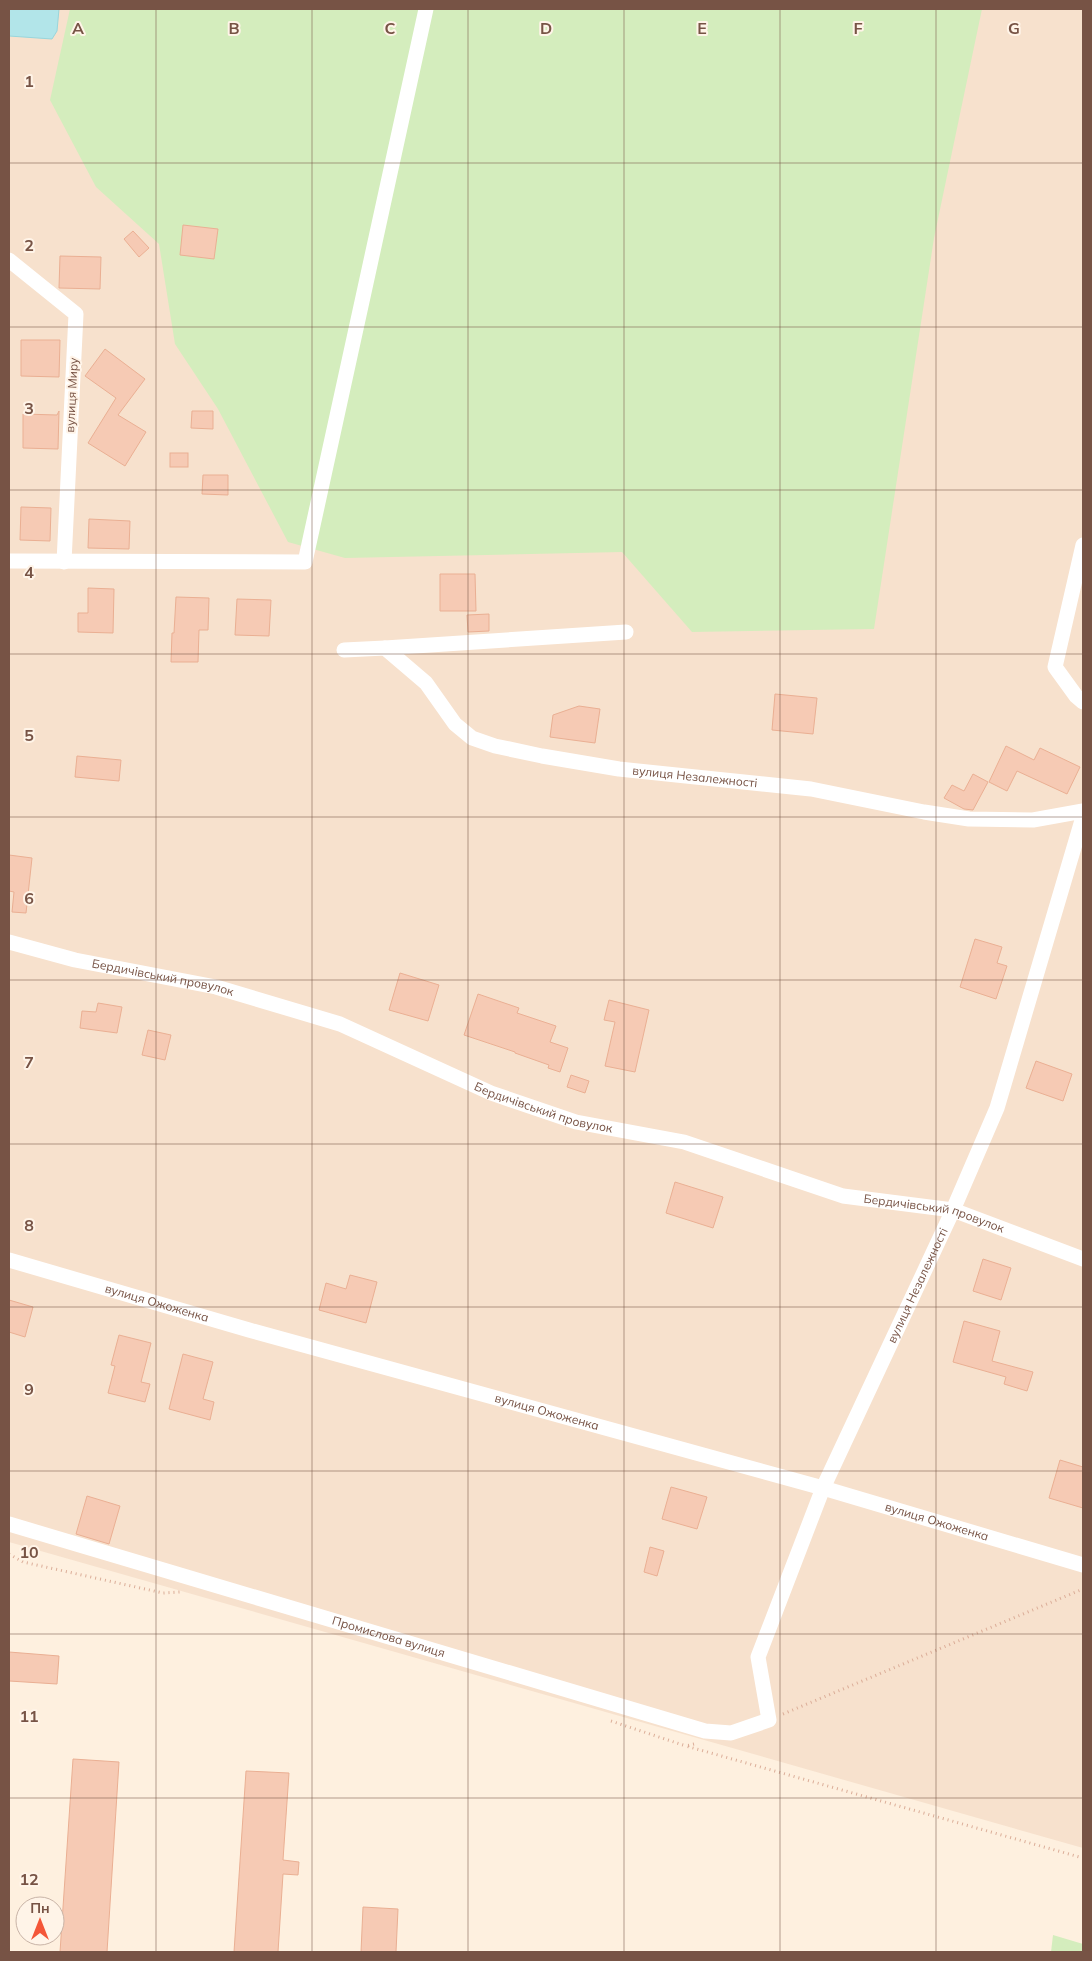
<svg xmlns="http://www.w3.org/2000/svg" width="1092" height="1961" viewBox="0 0 1092 1961" font-family="Mulish,sans-serif">
<style>
.residential{fill:#f7e1cd}
.green{fill:#d4edbd}
.water{fill:#b2e5e9;stroke:#98d6dc}
.building{fill:#f6cab4;stroke:#eaaf93}
.lines{fill:none;stroke-linecap:round;stroke-linejoin:round}
.path{stroke:#dbad98;stroke-width:3;stroke-dasharray:1 4;stroke-linecap:butt}
.street{stroke:#fff;stroke-width:15}
.grid{fill:none;stroke:#775345;stroke-width:1;stroke-opacity:0.55}
.labels{text-anchor:middle;stroke-width:4;stroke-linejoin:round;paint-order:stroke}
.street-label{font-size:12px;fill:#775345;stroke:#fff4e8}
.grid-label{font-size:16px;text-anchor:middle;font-weight:bold;fill:#775345;stroke:#fff4e8;stroke-width:4;stroke-linejoin:round;paint-order:stroke}
</style>
<rect width="100%" height="100%" fill="#fef0df"/>
<polygon class="residential" points="9,9 1083,9 1083,1848 9,1542"/>
<g class="green">
<polygon points="70,9 982,9 934,238 874,629 692,632 622,552 345,558 288,542 218,409 175,344 159,244 96,187 50,100"/>
<polygon points="1053,1935 1083,1944 1083,1952 1051,1952"/>
</g>
<polygon class="water" points="9,9 59,9 57,31 52,39 9,36"/>
<g class="building">
<polygon points="183,225 218,229 214,259 180,255"/>
<polygon points="133,231 149,248 139,257 124,239"/>
<polygon points="60,256 101,257 100,289 59,288"/>
<polygon points="21,340 60,340 59,377 21,376"/>
<polygon points="105,349 145,379 118,415 146,432 125,466 88,443 116,398 85,376"/>
<polygon points="59,411 58,449 23,448 23,414 57,415"/>
<polygon points="192,411 213,411 213,429 191,428"/>
<rect x="170" y="453" width="18" height="14"/>
<polygon points="203,475 228,475 228,495 202,494"/>
<polygon points="21,507 51,508 50,541 20,540"/>
<polygon points="89,519 130,521 129,549 88,548"/>
<polygon points="440,574 475,574 476,611 440,611"/>
<polygon points="88,588 114,589 113,633 78,632 78,613 88,613"/>
<polygon points="176,597 209,598 208,630 199,630 198,662 171,662 172,633 174,633"/>
<polygon points="237,599 271,600 269,636 235,635"/>
<polygon points="489,614 489,631 468,632 467,615"/>
<polygon points="775,694 817,698 813,734 772,730"/>
<polygon points="579,706 600,709 595,743 550,737 553,715"/>
<polygon points="1006,746 1034,760 1040,748 1080,767 1067,794 1017,771 1007,791 989,782"/>
<polygon points="77,756 121,760 119,781 75,777"/>
<polygon points="973,774 988,782 973,810 964,809 944,798 952,785 964,791"/>
<polygon points="9,855 32,858 26,913 12,912 14,892 9,891"/>
<polygon points="975,939 1002,947 997,963 1007,966 996,999 960,987"/>
<polygon points="400,973 439,985 428,1021 389,1010"/>
<polygon points="478,994 519,1008 517,1013 556,1026 550,1042 568,1048 560,1072 548,1068 549,1065 515,1053 515,1052 464,1035"/>
<polygon points="609,1000 649,1010 635,1072 605,1066 615,1022 604,1020"/>
<polygon points="98,1003 122,1007 117,1033 80,1028 82,1011 96,1012"/>
<polygon points="148,1030 171,1035 165,1060 142,1055"/>
<polygon points="1036,1061 1072,1074 1063,1101 1026,1088"/>
<polygon points="571,1075 589,1081 585,1093 567,1087"/>
<polygon points="675,1182 723,1197 713,1228 666,1213"/>
<polygon points="983,1259 1011,1268 1001,1300 973,1291"/>
<polygon points="350,1275 377,1282 366,1323 319,1310 326,1283 346,1289"/>
<polygon points="9,1300 33,1307 25,1337 9,1332"/>
<polygon points="964,1321 1000,1331 992,1361 1033,1372 1027,1391 1004,1384 1006,1377 953,1362"/>
<polygon points="119,1335 151,1343 141,1382 150,1384 145,1402 108,1393 115,1366 111,1365"/>
<polygon points="183,1354 213,1362 203,1399 214,1402 210,1420 169,1409"/>
<polygon points="1060,1460 1083,1467 1083,1508 1049,1498"/>
<polygon points="671,1487 707,1497 697,1529 662,1519"/>
<polygon points="87,1496 120,1506 109,1544 76,1534"/>
<polygon points="650,1547 664,1551 657,1576 644,1572"/>
<polygon points="9,1652 59,1656 57,1684 9,1681"/>
<polygon points="73,1759 119,1762 107,1952 60,1952"/>
<polygon points="246,1771 289,1773 283,1860 299,1862 298,1875 283,1874 278,1952 234,1952"/>
<polygon points="363,1907 398,1909 396,1952 361,1952"/>
</g>
<g class="lines">
<g class="path">
<polyline points="9,1554 23,1562 163,1593 180,1592"/>
<polyline points="783,1714 1083,1589"/>
<polyline points="611,1721 686,1746"/>
<polyline points="694,1744 686,1746 1083,1858"/>
</g>
<g class="street">
<polyline points="9,260 76,314 64,562"/>
<polyline points="1083,545 1055,667 1076,696 1083,702"/>
<polyline points="9,561 305,562 426,9"/>
<polyline points="385,648 626,632"/>
<path id="s1" d="M344 650 385 648 426 683 455 724 472 738 495 746 542 756 619 769 811 789 924 812 969 819 1033 820 1083 811"/>
<path id="s2" d="M9 942 75 960 216 987 340 1024 491 1093 576 1122 684 1142 843 1196 953 1210 1083 1259"/>
<path id="s3" d="M9 1260 249 1330 823 1488 1083 1565"/>
<path id="s4" d="M9 1524 705 1731 731 1733 769 1720 758 1657 823 1488 953 1210 997 1108 1083 817"/>
</g>
</g>
<path class="grid" d="M156 9V1952M312 9V1952M468 9V1952M624 9V1952M780 9V1952M936 9V1952M9 163H1083M9 327H1083M9 490H1083M9 654H1083M9 817H1083M9 980H1083M9 1144H1083M9 1307H1083M9 1471H1083M9 1634H1083M9 1798H1083"/>
<g class="labels">
<g class="street-label">
<text transform="translate(72 395) rotate(-87)" y="4">вулиця Миру</text>
<text dy="4" stroke="none"><textPath href="#s1" startOffset="394">вулиця Незалежності</textPath></text>
<text dy="4" stroke="none"><textPath href="#s2" startOffset="158">Бердичівський провулок</textPath></text>
<text dy="4" stroke="none"><textPath href="#s2" startOffset="562">Бердичівський провулок</textPath></text>
<text dy="4" stroke="none"><textPath href="#s2" startOffset="968">Бердичівський провулок</textPath></text>
<text dy="4" stroke="none"><textPath href="#s4" startOffset="1261">вулиця Незалежності</textPath></text>
<text dy="4" stroke="none"><textPath href="#s3" startOffset="154">вулиця Ожоженка</textPath></text>
<text dy="4" stroke="none"><textPath href="#s3" startOffset="559">вулиця Ожоженка</textPath></text>
<text dy="4" stroke="none"><textPath href="#s3" startOffset="964">вулиця Ожоженка</textPath></text>
<text dy="4" stroke="none"><textPath href="#s4" startOffset="396">Промислова вулиця</textPath></text>
</g>
</g>
<g class="grid-label">
<text x="78" y="34">A</text>
<text x="234" y="34">B</text>
<text x="390" y="34">C</text>
<text x="546" y="34">D</text>
<text x="702" y="34">E</text>
<text x="858" y="34">F</text>
<text x="1014" y="34">G</text>
<text x="29" y="87">1</text>
<text x="29" y="251">2</text>
<text x="29" y="414">3</text>
<text x="29" y="578">4</text>
<text x="29" y="741">5</text>
<text x="29" y="904">6</text>
<text x="29" y="1068">7</text>
<text x="29" y="1231">8</text>
<text x="29" y="1395">9</text>
<text x="29" y="1558">10</text>
<text x="29" y="1722">11</text>
<text x="29" y="1885">12</text>
</g>
<rect width="1092" height="1961" fill="none" stroke="#775345" stroke-width="20"/>
<g transform="translate(40 1921)"><circle r="24" fill="#fff4e8" stroke="#c9b4a7"/>
<path d="M0-4L9 19L0 12L-9 19Z" fill="#f45638"/>
<text y="-8" font-size="14" font-weight="bold" text-anchor="middle" fill="#775345">Пн</text>
</g>
</svg>
